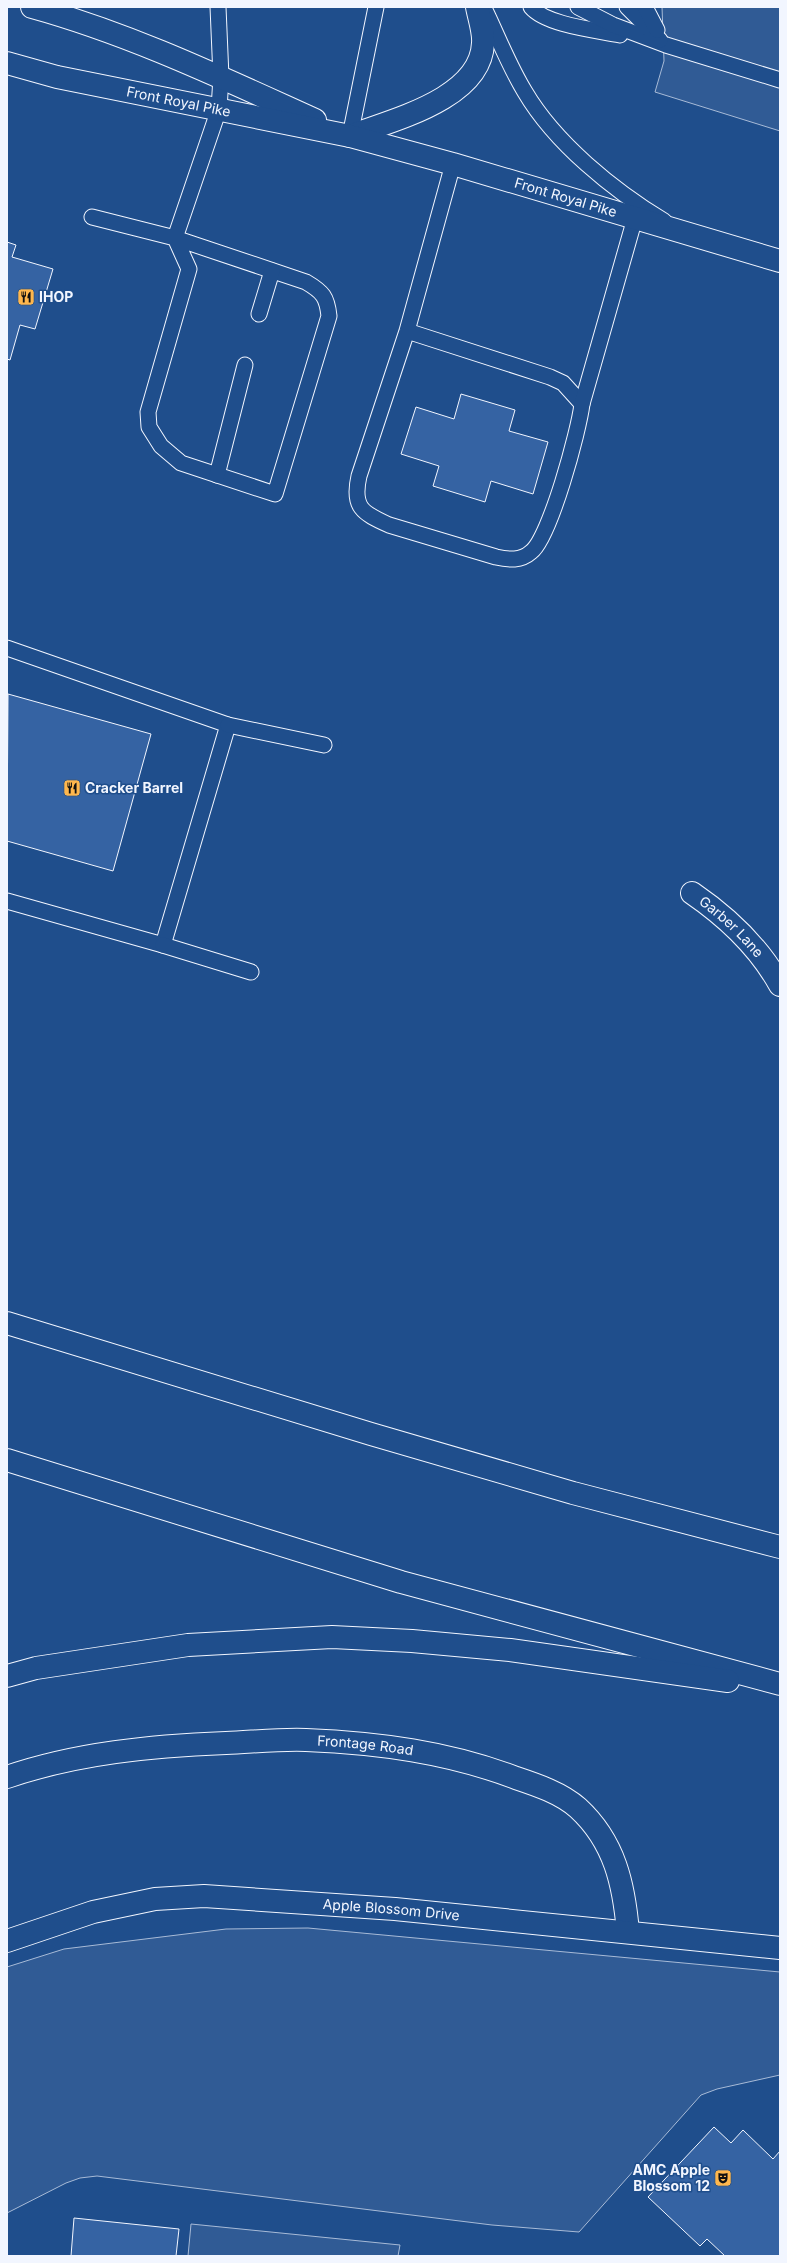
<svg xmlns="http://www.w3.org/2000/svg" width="787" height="2263" viewBox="0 0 787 2263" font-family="Inter,sans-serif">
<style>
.parking{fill:#305b95;stroke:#a8bbd7}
.building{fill:#3563a3;stroke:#f2f6ff}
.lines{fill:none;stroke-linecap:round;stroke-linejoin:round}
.service-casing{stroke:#f2f6ff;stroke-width:17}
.minor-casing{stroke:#f2f6ff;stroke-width:24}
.trunk-casing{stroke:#f2f6ff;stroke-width:24}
.motorway-casing{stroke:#f2f6ff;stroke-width:24}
.service{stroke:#1f4e8c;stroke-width:15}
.minor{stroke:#1f4e8c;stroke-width:22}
.trunk{stroke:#1f4e8c;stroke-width:22}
.motorway{stroke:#1f4e8c;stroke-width:22}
.labels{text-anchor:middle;stroke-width:3;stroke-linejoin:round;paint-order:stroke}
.street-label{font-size:14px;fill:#f2f6ff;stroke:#1f4e8c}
.poi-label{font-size:14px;font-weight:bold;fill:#f2f6ff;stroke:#1f4e8c;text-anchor:start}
</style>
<rect width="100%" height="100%" fill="#1f4e8c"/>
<g class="parking">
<polygon points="662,7 780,7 780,131 655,92 664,61"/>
<polygon points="308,1928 780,1972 780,2075 717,2089 701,2095 579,2232 492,2225 97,2176 80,2178 66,2183 7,2213 7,1967 64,1949 226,1929"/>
<polygon points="191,2224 400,2245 398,2256 188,2256"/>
</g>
<g class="building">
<polygon points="7,242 16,245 12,257 53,269 35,329 20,325 10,360 7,359"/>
<polygon points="461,394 515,410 509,431 548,442 533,494 491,481 485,502 433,486 439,466 401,454 416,407 454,419"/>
<polygon points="8,694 151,734 113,871 7,841"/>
<polygon points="714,2127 731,2143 743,2130 773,2159 780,2151 780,2256 725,2256 707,2239 700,2246 648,2197"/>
<polygon points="74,2218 179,2229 176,2256 71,2256"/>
</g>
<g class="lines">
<defs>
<g id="service">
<path d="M531 7C546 25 596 30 620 35"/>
<polyline points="578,7 613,25 666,45 780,80"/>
<polyline points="627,7 660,40"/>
<polyline points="645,7 657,30"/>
<path d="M485 10C498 37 509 66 525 92 555 143 613 190 664 221"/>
<polyline points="350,136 376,7"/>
<path d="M92 217 175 238 189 269 148 412 149 427 161 446 181 463 275 494 329 316C327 297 323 292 306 282L175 238 219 109 221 77 218 7"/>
<polyline points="259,314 272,271"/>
<path d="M407 331 550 377 563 383 582 404C579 430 550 538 531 552 521 561 509 560 496 557L389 525C362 513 352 507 359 476L407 331 453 164"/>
<polyline points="582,404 635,218"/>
<polyline points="217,475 245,365"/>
<polyline points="7,648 228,725 163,945 7,901"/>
<polyline points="228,725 324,745"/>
<polyline points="163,945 251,972"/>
</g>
<g id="minor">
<path d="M350 136C392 120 481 99 483 43 484 32 479 18 477 7"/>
<path id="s1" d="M692 893C727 917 759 947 780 985"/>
<path id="s2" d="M7 1777C77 1753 152 1746 226 1743 252 1742 279 1739 306 1740 378 1743 448 1752 516 1778 537 1785 561 1793 578 1808 615 1842 624 1885 628 1932"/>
<path id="s3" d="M7 1941 93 1912 155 1899 204 1896 395 1909 780 1948"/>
</g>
<g id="trunk">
<path d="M32 7C130 34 222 78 315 120"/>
<path id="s4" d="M7 63 57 77 350 136 453 164 780 261"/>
</g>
<g id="motorway">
<polyline points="7,1323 371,1434 573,1493 780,1547"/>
<polyline points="7,1460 401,1582 780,1684"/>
<polyline points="7,1676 36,1668 188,1645 332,1637 412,1641 510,1650 728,1681"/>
</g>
</defs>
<use href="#service" class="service-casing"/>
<use href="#minor" class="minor-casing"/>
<use href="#trunk" class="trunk-casing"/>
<use href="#motorway" class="motorway-casing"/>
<use href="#service" class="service"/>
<use href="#minor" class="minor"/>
<use href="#trunk" class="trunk"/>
<use href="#motorway" class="motorway"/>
</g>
<defs>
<symbol id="restaurant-square" viewBox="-11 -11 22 22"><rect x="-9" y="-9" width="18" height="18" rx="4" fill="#ffb74d" stroke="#1f4e8c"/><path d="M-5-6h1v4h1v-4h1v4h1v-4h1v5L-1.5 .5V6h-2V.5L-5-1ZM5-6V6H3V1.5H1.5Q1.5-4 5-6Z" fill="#111"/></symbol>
<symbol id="theatre-square" viewBox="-11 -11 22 22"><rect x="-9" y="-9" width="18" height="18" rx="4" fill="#ffb74d" stroke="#1f4e8c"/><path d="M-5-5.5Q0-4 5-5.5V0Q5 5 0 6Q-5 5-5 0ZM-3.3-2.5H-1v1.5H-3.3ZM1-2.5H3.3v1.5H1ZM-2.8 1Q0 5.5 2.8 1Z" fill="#111"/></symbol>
</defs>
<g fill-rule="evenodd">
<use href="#restaurant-square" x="16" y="287" width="20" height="20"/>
<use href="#restaurant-square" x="62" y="778" width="20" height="20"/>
<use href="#theatre-square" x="713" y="2168" width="20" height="20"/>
</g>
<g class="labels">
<g class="street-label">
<text dy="5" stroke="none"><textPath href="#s4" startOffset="176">Front Royal Pike</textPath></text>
<text dy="5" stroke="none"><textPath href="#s4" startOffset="575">Front Royal Pike</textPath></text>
<text dy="5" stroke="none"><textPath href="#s1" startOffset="52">Garber Lane</textPath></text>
<text dy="5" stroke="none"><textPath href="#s2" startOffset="362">Frontage Road</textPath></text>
<text dy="5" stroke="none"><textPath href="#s3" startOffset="391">Apple Blossom Drive</textPath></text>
</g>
<g class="poi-label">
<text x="39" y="302">IHOP</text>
<text x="85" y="793">Cracker Barrel</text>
<text x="710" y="2175" text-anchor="end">AMC Apple<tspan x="710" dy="16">Blossom 12</tspan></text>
</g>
</g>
<rect width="787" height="2263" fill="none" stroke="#f2f6ff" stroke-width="16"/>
</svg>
